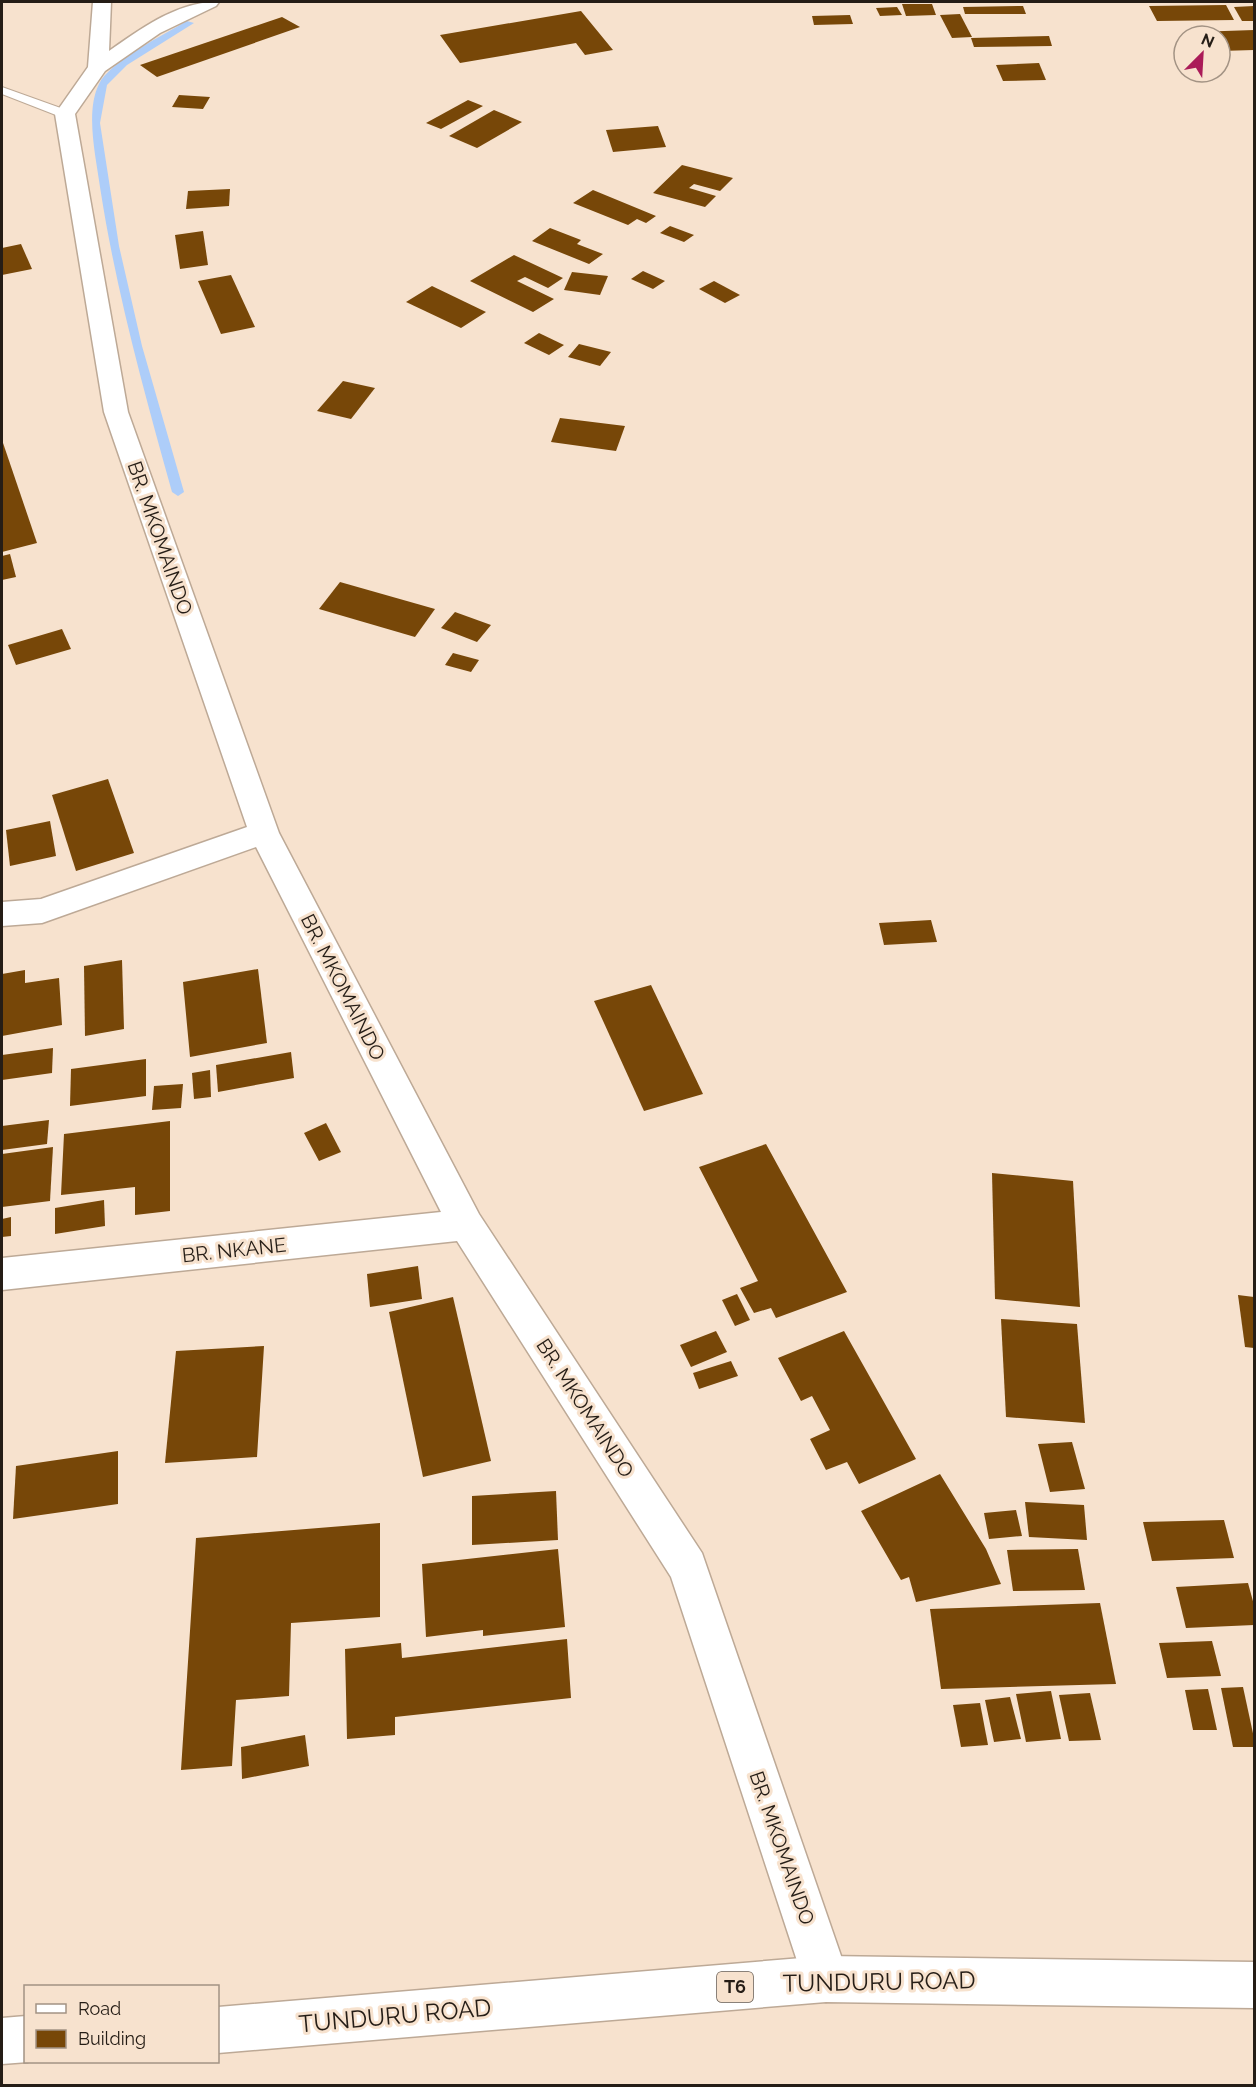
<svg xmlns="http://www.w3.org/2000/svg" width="1256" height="2087" viewBox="0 0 1256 2087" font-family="Raleway,sans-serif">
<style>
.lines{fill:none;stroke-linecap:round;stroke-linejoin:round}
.stream{fill:#adcdf9;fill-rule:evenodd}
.building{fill:#774708}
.lane-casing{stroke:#bda996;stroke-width:2}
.street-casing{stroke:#bda996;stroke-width:3}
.highway-casing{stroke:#bda996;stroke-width:3}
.lane{fill:#fff;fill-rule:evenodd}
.street{fill:#fff;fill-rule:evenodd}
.highway{fill:#fff;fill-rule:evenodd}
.labels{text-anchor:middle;stroke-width:6;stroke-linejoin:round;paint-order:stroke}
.shield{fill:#f7e2ce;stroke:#64584d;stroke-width:1.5}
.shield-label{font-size:18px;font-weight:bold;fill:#251d16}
.street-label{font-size:20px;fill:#251d16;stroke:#f7e2ce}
.near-street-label{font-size:24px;fill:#251d16;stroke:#f7e2ce}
</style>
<rect width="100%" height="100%" fill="#f7e2ce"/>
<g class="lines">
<path class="stream" d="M187 21 194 23 127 65 107 85 100 123 119 246 142 346 184 492 178 496 172 492C144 391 116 291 100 187 96 157 85 112 99 84 109 62 165 34 187 21Z"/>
</g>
<g class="building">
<polygon points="902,4 932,4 936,15 906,16"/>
<polygon points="1226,5 1234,20 1157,21 1149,6"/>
<polygon points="1023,6 1026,14 965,14 963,7"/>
<polygon points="1254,6 1254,21 1242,21 1234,7"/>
<polygon points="897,7 902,15 880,16 876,8"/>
<polygon points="581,11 613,50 585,55 576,43 460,63 440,35"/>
<polygon points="960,14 972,37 952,38 940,15"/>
<polygon points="850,15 853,24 814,25 812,16"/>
<polygon points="282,17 300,27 157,77 140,65"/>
<polygon points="1254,30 1254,50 1220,51 1220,36 1198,36 1195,32"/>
<polygon points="1049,36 1052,46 974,47 971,38"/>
<polygon points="1039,63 1046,80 1003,81 996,65"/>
<polygon points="179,95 210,97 203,109 172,107"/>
<polygon points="468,100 483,106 441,129 426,123"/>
<polygon points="494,110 522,122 477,148 449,136"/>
<polygon points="658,126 666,147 613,152 606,130"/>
<polygon points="682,165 733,178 720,191 694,184 689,188 716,196 705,207 653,193"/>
<polygon points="230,189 229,206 186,209 188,191"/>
<polygon points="593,190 656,216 646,223 637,219 628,225 573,203"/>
<polygon points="670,226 694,235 684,242 660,233"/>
<polygon points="550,228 581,240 577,244 603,254 589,264 532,241"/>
<polygon points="203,231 208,265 180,269 175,235"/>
<polygon points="21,244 32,269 2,275 2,248"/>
<polygon points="514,255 563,278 548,288 525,277 517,281 554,299 533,312 470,281"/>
<polygon points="643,271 665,281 653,289 631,279"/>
<polygon points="572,272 608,276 600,295 564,290"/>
<polygon points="231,275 255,327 221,334 198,281"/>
<polygon points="714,281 740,295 725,303 699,289"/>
<polygon points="432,286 486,312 461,328 406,302"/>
<polygon points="539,333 564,345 549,355 524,343"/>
<polygon points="579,344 611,352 600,366 568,357"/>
<polygon points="343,381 375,388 351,419 317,411"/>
<polygon points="560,418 625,426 616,451 551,442"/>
<polygon points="2,440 37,543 2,552"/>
<polygon points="10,554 16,577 2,580 2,556"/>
<polygon points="340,582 435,609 415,637 319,609"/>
<polygon points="455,612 491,625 477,642 441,628"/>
<polygon points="62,629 71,649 16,665 8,645"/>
<polygon points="453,653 479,660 471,672 445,665"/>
<polygon points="108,779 134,853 76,871 52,795"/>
<polygon points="50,821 56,856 10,866 6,830"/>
<polygon points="931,920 937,942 884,945 879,923"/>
<polygon points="122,960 124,1029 85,1036 84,966"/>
<polygon points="258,969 267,1043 190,1057 183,982"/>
<polygon points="25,970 25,983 59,978 62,1025 2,1036 2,974"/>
<polygon points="651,985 703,1094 644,1111 594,1001"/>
<polygon points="53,1048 52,1073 2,1080 2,1055"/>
<polygon points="291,1052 294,1078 218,1092 216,1065"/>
<polygon points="146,1059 146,1096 70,1106 71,1069"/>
<polygon points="210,1070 211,1097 194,1099 192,1073"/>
<polygon points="183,1084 181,1108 152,1110 154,1086"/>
<polygon points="49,1120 47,1144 2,1150 2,1126"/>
<polygon points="170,1121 170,1211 135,1215 135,1187 61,1195 64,1134"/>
<polygon points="326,1123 341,1152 319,1161 304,1133"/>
<polygon points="766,1144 847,1292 776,1318 771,1308 754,1313 740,1288 758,1281 699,1167"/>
<polygon points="53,1147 50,1201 2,1207 2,1154"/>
<polygon points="992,1173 1073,1181 1080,1307 995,1299"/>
<polygon points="104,1200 105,1226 55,1234 55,1208"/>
<polygon points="11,1217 11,1236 2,1237 2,1219"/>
<polygon points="418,1266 422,1299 370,1307 367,1274"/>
<polygon points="737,1294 750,1320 735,1326 722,1300"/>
<polygon points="1238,1295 1254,1297 1254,1348 1245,1347"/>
<polygon points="453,1297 491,1461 423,1477 389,1312"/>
<polygon points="1001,1319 1077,1324 1085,1423 1006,1417"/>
<polygon points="716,1331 727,1352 691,1367 680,1345"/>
<polygon points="844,1331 916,1459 859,1484 847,1462 826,1470 810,1439 830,1430 812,1396 801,1401 778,1358"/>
<polygon points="264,1346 257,1457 165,1463 176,1351"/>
<polygon points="731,1361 738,1376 699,1389 693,1373"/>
<polygon points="1072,1442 1085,1489 1050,1492 1038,1444"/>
<polygon points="118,1451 118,1504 13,1519 16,1466"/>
<polygon points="940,1474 986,1549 1001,1584 916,1602 909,1577 901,1580 861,1511"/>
<polygon points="556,1491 558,1540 472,1545 472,1496"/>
<polygon points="1025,1502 1084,1505 1087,1540 1029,1537"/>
<polygon points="1016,1510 1022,1536 989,1539 984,1513"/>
<polygon points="1224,1520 1234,1558 1152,1561 1143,1522"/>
<polygon points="380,1523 380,1617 291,1623 289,1696 236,1700 232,1766 181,1770 196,1538"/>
<polygon points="558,1549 565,1627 483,1636 483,1630 426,1637 422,1564"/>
<polygon points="1078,1549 1085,1590 1013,1591 1007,1550"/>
<polygon points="1248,1583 1254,1605 1254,1625 1186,1628 1176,1587"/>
<polygon points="1100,1603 1116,1684 941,1689 930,1609"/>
<polygon points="567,1639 571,1698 395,1717 395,1735 347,1739 345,1649 401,1643 402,1658"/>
<polygon points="1212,1641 1221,1676 1167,1678 1159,1643"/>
<polygon points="1243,1687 1254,1738 1254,1747 1233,1747 1221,1688"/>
<polygon points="1208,1689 1217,1730 1193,1730 1185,1690"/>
<polygon points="1051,1691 1061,1739 1026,1742 1016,1694"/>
<polygon points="1090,1693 1101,1740 1069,1741 1059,1695"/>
<polygon points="1010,1697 1021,1739 994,1742 985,1700"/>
<polygon points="980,1703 988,1745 961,1747 953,1705"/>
<polygon points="305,1735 309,1766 242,1779 241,1747"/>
</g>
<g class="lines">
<defs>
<polygon id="lane" points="2,87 69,111 71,114 69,117 61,117 2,94"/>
<path id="street" d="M93 2H111L109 51C140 29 180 0 219 2L216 6 160 33 105 71 75 114 128 412 279 833 479 1214 702 1553 849 1979 842 1995 826 2002 810 1995 803 1979 671 1577 457 1241 2 1290V1258L441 1212 256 847 42 923 2 926V902L41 899 247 827 104 412 55 114 88 67Z"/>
<g id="highway">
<polygon points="826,1956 1254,1962 1254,2008 826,2002 218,2053 218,2007"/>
<polygon points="26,2016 26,2062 28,2062 2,2064 2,2018"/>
</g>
</defs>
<use href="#lane" class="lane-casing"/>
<use href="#street" class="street-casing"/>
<use href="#highway" class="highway-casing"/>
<use href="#lane" class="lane"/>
<use href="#street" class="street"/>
<use href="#highway" class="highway"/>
</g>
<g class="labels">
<rect class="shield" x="717" y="1972" width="36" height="30" rx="4.5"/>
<g class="shield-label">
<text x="735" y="1993">T6</text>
</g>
<g class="street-label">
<text transform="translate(160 538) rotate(71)" y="7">BR. MKOMAINDO</text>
<text transform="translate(343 987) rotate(63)" y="7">BR. MKOMAINDO</text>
<text transform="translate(234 1250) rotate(-6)" y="7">BR. NKANE</text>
<text transform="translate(585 1408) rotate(57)" y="7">BR. MKOMAINDO</text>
<text transform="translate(782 1848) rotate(71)" y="7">BR. MKOMAINDO</text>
</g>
<g class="near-street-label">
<text transform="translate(879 1982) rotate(-1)" y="8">TUNDURU ROAD</text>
<text transform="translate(395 2016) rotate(-5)" y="8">TUNDURU ROAD</text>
</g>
</g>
<rect width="1256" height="2087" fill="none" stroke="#251d16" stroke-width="6"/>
<rect x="24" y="1985" width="195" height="78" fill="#f7e2ce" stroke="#a39384" stroke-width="1.5"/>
<rect x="36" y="2004" width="30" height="9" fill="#ffffff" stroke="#a39384" stroke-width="1.5"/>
<text x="78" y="2015" font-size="18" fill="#251d16">Road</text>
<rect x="36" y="2030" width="30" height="18" fill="#774708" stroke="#a39384" stroke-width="1.5"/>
<text x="78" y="2045" font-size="18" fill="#251d16">Building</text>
<g transform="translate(1202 54) rotate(24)"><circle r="28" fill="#f7e2ce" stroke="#a39384" stroke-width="1.5"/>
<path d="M0-4.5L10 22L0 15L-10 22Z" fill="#aa1b58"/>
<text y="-9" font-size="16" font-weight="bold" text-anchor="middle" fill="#251d16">N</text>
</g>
</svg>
